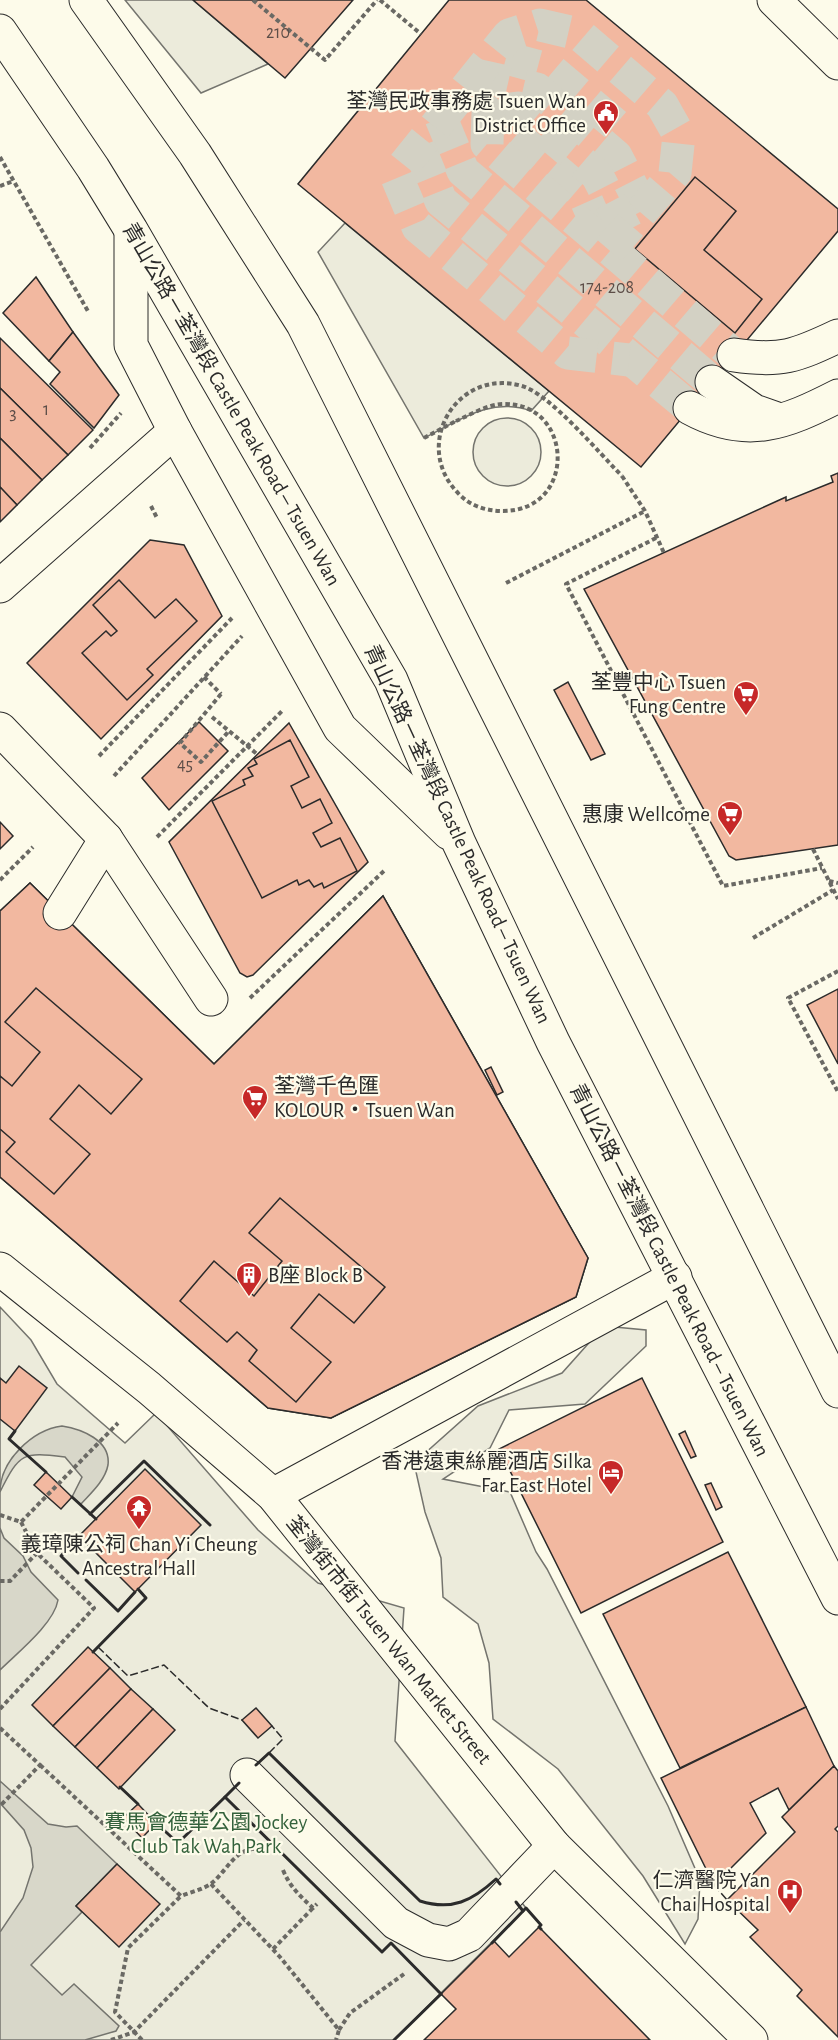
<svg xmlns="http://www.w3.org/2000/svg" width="838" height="2040" viewBox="0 0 838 2040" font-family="'Alegreya Sans','Noto Sans TC',sans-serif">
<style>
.green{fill:#ecebdb;stroke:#74746e;stroke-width:1.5}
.water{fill:#d8d7c9;stroke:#74746e;stroke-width:1.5}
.building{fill:#f2b8a0;stroke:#2b2b2b;stroke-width:1.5}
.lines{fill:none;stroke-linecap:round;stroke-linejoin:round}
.minor-tunnel{stroke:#d3d1c4;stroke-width:33;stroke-dasharray:33 16;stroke-linecap:butt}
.minor-casing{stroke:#2b2b2b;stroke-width:35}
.major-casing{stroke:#2b2b2b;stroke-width:35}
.path{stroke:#6a6964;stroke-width:4;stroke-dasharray:4.5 3;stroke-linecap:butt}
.minor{stroke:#fdfbea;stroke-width:33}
.major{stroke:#fdfbea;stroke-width:33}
.path-bridge{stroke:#6a6964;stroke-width:4;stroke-dasharray:4.5 3;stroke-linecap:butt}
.fence{stroke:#2b2b2b;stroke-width:1.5;stroke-dasharray:8 3;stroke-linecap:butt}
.wall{stroke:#2b2b2b;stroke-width:3}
.labels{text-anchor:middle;stroke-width:4.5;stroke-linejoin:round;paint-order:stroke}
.number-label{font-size:18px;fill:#5d4e48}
.poi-label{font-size:21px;fill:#2b2b2b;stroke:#fdfbea;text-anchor:end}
.street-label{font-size:21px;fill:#2b2b2b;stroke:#fdfbea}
.park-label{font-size:21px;fill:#34623c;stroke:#fdfbea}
</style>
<rect width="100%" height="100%" fill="#fdfbea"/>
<g class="green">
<polygon points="125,0 193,0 268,64 201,93"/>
<path d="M345 223 549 391 531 411C492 396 458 421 424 438L318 252Z"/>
<circle cx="507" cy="452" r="34"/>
<polygon points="0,1307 31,1340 57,1384 125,1443 156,1413 258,1530 318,1583 404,1608 395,1741 526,1908 394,2040 0,2040"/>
<polygon points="604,1326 646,1330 646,1346 585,1404 509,1410 490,1448 443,1479 510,1492 536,1552 547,1569 668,1806 700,1880 698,1919 685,1944 643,1876 558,1769 493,1719 489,1663 478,1624 443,1597 441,1558 425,1512 414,1463 478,1406 562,1373"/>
</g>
<g class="water">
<path d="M62 1426C81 1429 111 1440 108 1465 105 1481 90 1494 81 1504L72 1497 82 1477 65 1457C23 1452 20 1452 0 1492 0 1461 32 1430 62 1426Z"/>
<path d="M0 1528 4 1538 23 1556 31 1572 58 1600C54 1624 17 1653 0 1670Z"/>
<polygon points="0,1781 48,1824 66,1827 77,1826 117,1864 76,1906 82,1912 31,1965 62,1995 74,1984 119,2026 116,2031 85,2040 0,2040 0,1932 23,1898 33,1867 31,1848 24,1830 0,1803"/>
</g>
<g class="building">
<polygon points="193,0 353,0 285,78"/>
<polygon points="449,0 586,0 838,209 838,231 641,467 298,184"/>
<polygon points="695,177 736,211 704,250 762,299 735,333 635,249"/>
<polygon points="36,277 73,332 49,361 3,313"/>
<polygon points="73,332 119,395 94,428 50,384 60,372 49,361"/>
<polygon points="0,338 93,430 68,455 0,388"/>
<polygon points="0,388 68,455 42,480 0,438"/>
<polygon points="0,438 42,480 17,505 0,487"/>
<polygon points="838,473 838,845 736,860 729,856 584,589 786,497 786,501 833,482 831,476"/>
<polygon points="0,487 17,505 0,522"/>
<polygon points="150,540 184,545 222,616 101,739 27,663"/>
<polygon points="119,580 155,618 176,599 197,621 147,669 153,675 127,700 82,653 106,631 111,636 117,631 93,605"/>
<polygon points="568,682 605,754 591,760 554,690"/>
<polygon points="199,722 228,751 169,810 142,778"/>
<polygon points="289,723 368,862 253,975 247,977 240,973 169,842"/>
<polygon points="290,740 309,777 291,786 302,808 320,799 332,823 313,833 321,847 340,838 357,871 324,888 322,883 314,887 309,880 299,885 297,880 262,898 212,801 245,785 243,780 253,776 248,768 257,764 254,759"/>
<polygon points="0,822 13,836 0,849"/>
<polygon points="30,883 214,1064 383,896 588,1258 576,1297 331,1418 268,1408 0,1177 0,911"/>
<polygon points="30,883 214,1064 383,896 588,1258 576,1297 331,1418 268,1408 0,1177 0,911"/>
<polygon points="36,988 142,1079 111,1114 79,1085 50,1119 90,1154 54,1194 6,1152 15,1142 0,1129 0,1076 12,1086 40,1052 5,1022"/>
<polygon points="838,989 838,1064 807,1005"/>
<polygon points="491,1067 503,1092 497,1095 485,1070"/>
<polygon points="280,1198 385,1287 354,1323 319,1294 291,1328 331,1362 296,1402 249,1361 257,1350 237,1332 227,1342 180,1301 214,1261 254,1296 282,1261 249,1233"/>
<polygon points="19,1366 47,1388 15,1431 0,1419 0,1378 6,1383"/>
<polygon points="642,1378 723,1542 581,1613 499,1449"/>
<polygon points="685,1431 696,1456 691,1458 679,1434"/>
<polygon points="145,1469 201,1525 135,1592 79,1536"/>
<polygon points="46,1472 72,1497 61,1509 34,1485"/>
<polygon points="711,1483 722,1507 716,1510 705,1485"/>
<polygon points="728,1552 806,1707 680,1768 603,1614"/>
<polygon points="88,1647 110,1668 53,1726 32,1705"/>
<polygon points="110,1668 131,1689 75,1747 53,1726"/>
<polygon points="131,1689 153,1709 97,1768 75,1747"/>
<polygon points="806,1707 834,1766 789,1810 778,1788 750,1803 766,1833 714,1885 661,1778"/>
<polygon points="256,1708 272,1726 258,1738 242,1720"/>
<polygon points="153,1709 175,1730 119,1789 97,1768"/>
<polygon points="834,1766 838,1771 838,1826 835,1829 838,1832 838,2037 797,1996 802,1990 750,1937 758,1930 727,1900 795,1832 782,1817"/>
<polygon points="138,1804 156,1823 142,1838 123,1818"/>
<polygon points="117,1864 160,1904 119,1947 76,1906"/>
<polygon points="539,1927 650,2040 424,2040 456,2009 441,1994 494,1941 509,1957"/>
</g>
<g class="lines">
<g class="minor-tunnel">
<polyline points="506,58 551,70 623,131"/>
<polyline points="476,75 537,89 616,156 644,210"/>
<polyline points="476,109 488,112 583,193 599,229"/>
<polyline points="441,118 463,171 712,382"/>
<polyline points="419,147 441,201 690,408"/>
<polyline points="626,231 597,175 518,108 488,112 487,144 734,355"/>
<polyline points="609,250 675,173 679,135 662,105 579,34 540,25 509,35 396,175 418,227 568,353 629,360"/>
</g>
<defs>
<g id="minor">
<polyline points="774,0 838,63"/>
<path d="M734 355C781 362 796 356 838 336"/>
<polyline points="712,382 754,411 777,419"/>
<path d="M690 408C747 439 785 423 838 396"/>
<polyline points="0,586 175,431"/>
<polyline points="0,729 106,839 211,999"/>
<polyline points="60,913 106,839"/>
<polyline points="0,1269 149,1388 273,1495 554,1846 751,2040"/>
<polyline points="273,1495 675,1277"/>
<polyline points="247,1775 396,1923 428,1940 449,1944 469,1935 554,1846"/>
</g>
<g id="major">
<polyline points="86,0 195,154 303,324 838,1391"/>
<polyline points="0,31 93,168 131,230 391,680 459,843 553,1042 838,1598"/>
<polyline points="131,231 131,345 175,431 340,728 449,833"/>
</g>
</defs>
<use href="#minor" class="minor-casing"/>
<use href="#major" class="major-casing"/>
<g class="path">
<polyline points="253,0 325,60 377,0"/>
<polyline points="380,0 421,34"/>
<polyline points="0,157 89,313"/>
<polyline points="0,186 14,181"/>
<polyline points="424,438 456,421"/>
<polyline points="90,448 121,413"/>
<polyline points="622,476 645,511 664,553"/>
<polyline points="151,506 157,518"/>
<polyline points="656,538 566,584 723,886 822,868"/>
<polyline points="506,583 645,511"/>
<polyline points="204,677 221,694"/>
<polyline points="99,756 232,618"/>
<polyline points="114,776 242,636"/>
<polyline points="157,837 283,710"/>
<polyline points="813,849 838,899"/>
<polyline points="0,880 33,847"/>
<polyline points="829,881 838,883"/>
<polyline points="753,938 833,890"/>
<polyline points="838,971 788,998 838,1092"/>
<polyline points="250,998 385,870"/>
<polyline points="0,1515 21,1522 118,1423"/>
<polyline points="0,1581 10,1581 37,1553"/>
<polyline points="0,1709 94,1608 37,1553 21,1522"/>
<polyline points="0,1728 40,1765 0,1806"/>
<path d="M40 1765 181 1896C191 1892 205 1889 213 1882 230 1867 236 1846 262 1849"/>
<path d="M283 1870C290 1887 300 1896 313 1908L317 1904"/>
<polyline points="211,1884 280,1957 339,2030 336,2040"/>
<polyline points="273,1949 313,1908"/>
<polyline points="339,2030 350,2013 404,1974"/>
<polyline points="111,2040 134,2032 244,1920"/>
<polyline points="142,2040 115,2012 128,1948 181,1896"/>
</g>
<use href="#minor" class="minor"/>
<use href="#major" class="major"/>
<g class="path-bridge">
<path d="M456 421C470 415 486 405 502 404 574 401 578 511 503 511 486 511 470 506 458 493 411 445 457 367 522 386 550 394 600 454 622 476"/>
<polyline points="221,694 180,743 201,762 229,731"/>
<polyline points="212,717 257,754"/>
</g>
<g class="fence">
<polyline points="98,1647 128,1676 164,1665 209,1708 242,1720"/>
<polyline points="269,1753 283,1739 272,1726"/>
<polyline points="714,1885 727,1900"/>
</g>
<g class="wall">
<polyline points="15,1431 9,1439 46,1472"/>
<polyline points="72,1497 96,1519"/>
<polyline points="90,1514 144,1461 210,1525"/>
<polyline points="78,1573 61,1556 79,1536"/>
<polyline points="86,1580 118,1611 135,1592"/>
<polyline points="93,1652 146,1598 138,1589"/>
<path d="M256 1765 269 1753 420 1901C452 1911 472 1901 496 1879L500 1884"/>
<polyline points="239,1783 225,1797 382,1952 391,1943 441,1994"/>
<polyline points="120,1787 138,1804"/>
<polyline points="156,1823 178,1843 225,1797"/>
<polyline points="516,1902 523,1911"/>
<polyline points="492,1943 526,1908 541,1925 539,1927 541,1929"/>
<polyline points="394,2040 441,1994"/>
</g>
</g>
<defs>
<symbol id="civic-pin" viewBox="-11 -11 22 30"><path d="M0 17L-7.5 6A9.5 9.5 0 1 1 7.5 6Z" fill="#c62828" stroke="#fdfbea"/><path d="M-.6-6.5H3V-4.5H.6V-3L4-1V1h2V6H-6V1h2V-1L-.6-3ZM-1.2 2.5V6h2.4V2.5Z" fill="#fff"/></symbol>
<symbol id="supermarket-pin" viewBox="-11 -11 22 30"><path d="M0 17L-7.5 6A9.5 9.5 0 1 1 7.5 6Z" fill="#c62828" stroke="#fdfbea"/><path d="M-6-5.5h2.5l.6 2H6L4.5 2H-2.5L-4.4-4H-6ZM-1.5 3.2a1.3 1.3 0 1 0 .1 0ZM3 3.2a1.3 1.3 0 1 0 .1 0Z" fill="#fff"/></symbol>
<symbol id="building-pin" viewBox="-11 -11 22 30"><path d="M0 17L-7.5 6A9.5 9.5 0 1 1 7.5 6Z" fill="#c62828" stroke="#fdfbea"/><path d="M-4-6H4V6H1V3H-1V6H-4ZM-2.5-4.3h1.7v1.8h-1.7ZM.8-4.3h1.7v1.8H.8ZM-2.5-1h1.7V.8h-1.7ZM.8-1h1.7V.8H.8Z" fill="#fff"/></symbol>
<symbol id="hotel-pin" viewBox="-11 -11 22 30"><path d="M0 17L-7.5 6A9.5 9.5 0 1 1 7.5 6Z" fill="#c62828" stroke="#fdfbea"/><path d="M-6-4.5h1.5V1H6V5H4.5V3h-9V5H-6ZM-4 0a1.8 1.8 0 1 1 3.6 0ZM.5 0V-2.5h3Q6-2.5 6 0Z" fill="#fff"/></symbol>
<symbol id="temple-pin" viewBox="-11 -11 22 30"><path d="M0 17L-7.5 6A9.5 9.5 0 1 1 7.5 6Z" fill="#c62828" stroke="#fdfbea"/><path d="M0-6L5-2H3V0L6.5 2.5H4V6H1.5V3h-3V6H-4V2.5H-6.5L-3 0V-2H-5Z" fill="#fff"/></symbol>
<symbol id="hospital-pin" viewBox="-11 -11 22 30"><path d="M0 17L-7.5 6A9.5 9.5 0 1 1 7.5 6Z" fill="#c62828" stroke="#fdfbea"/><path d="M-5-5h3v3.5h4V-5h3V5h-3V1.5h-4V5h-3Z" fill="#fff"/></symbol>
</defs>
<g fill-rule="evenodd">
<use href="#civic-pin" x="591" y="98" width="30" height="40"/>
<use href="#supermarket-pin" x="731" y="679" width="30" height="40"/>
<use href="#supermarket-pin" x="715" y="799" width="30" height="40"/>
<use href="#supermarket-pin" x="240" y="1083" width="30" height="40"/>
<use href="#building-pin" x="234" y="1260" width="30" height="40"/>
<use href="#hotel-pin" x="596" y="1458" width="30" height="40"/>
<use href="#temple-pin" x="124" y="1493" width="30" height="40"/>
<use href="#hospital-pin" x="775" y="1877" width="30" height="40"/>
</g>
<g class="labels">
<g class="number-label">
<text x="278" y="38">210</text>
<text x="607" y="293">174-208</text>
<text x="46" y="415">1</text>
<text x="13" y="419">3</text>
<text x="185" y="770">45</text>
</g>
<g class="poi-label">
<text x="586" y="108">荃灣民政事務處 Tsuen Wan<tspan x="586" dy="24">District Office</tspan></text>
<text x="726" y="689">荃豐中心 Tsuen<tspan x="726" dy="24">Fung Centre</tspan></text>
<text x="710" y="821">惠康 Wellcome</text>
<text x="274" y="1093" text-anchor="start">荃灣千色匯<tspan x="274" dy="24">KOLOUR‧Tsuen Wan</tspan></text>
<text x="268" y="1282" text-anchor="start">B座 Block B</text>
<text x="592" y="1468">香港遠東絲麗酒店 Silka<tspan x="592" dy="24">Far East Hotel</tspan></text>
<text x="139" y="1551" text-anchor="middle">義璋陳公祠 Chan Yi Cheung<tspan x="139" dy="24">Ancestral Hall</tspan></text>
<text x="770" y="1887">仁濟醫院 Yan<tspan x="770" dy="24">Chai Hospital</tspan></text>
</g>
<g class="street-label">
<text transform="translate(232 404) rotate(60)" y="7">青山公路－荃灣段 Castle Peak Road – Tsuen Wan</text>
<text transform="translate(458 834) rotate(65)" y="7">青山公路－荃灣段 Castle Peak Road – Tsuen Wan</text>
<text transform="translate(670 1270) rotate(63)" y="7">青山公路－荃灣段 Castle Peak Road – Tsuen Wan</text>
<text transform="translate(389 1640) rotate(51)" y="7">荃灣街市街 Tsuen Wan Market Street</text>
</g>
<g class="park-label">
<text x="206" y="1829">賽馬會德華公園 Jockey<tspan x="206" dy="24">Club Tak Wah Park</tspan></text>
</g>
</g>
</svg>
